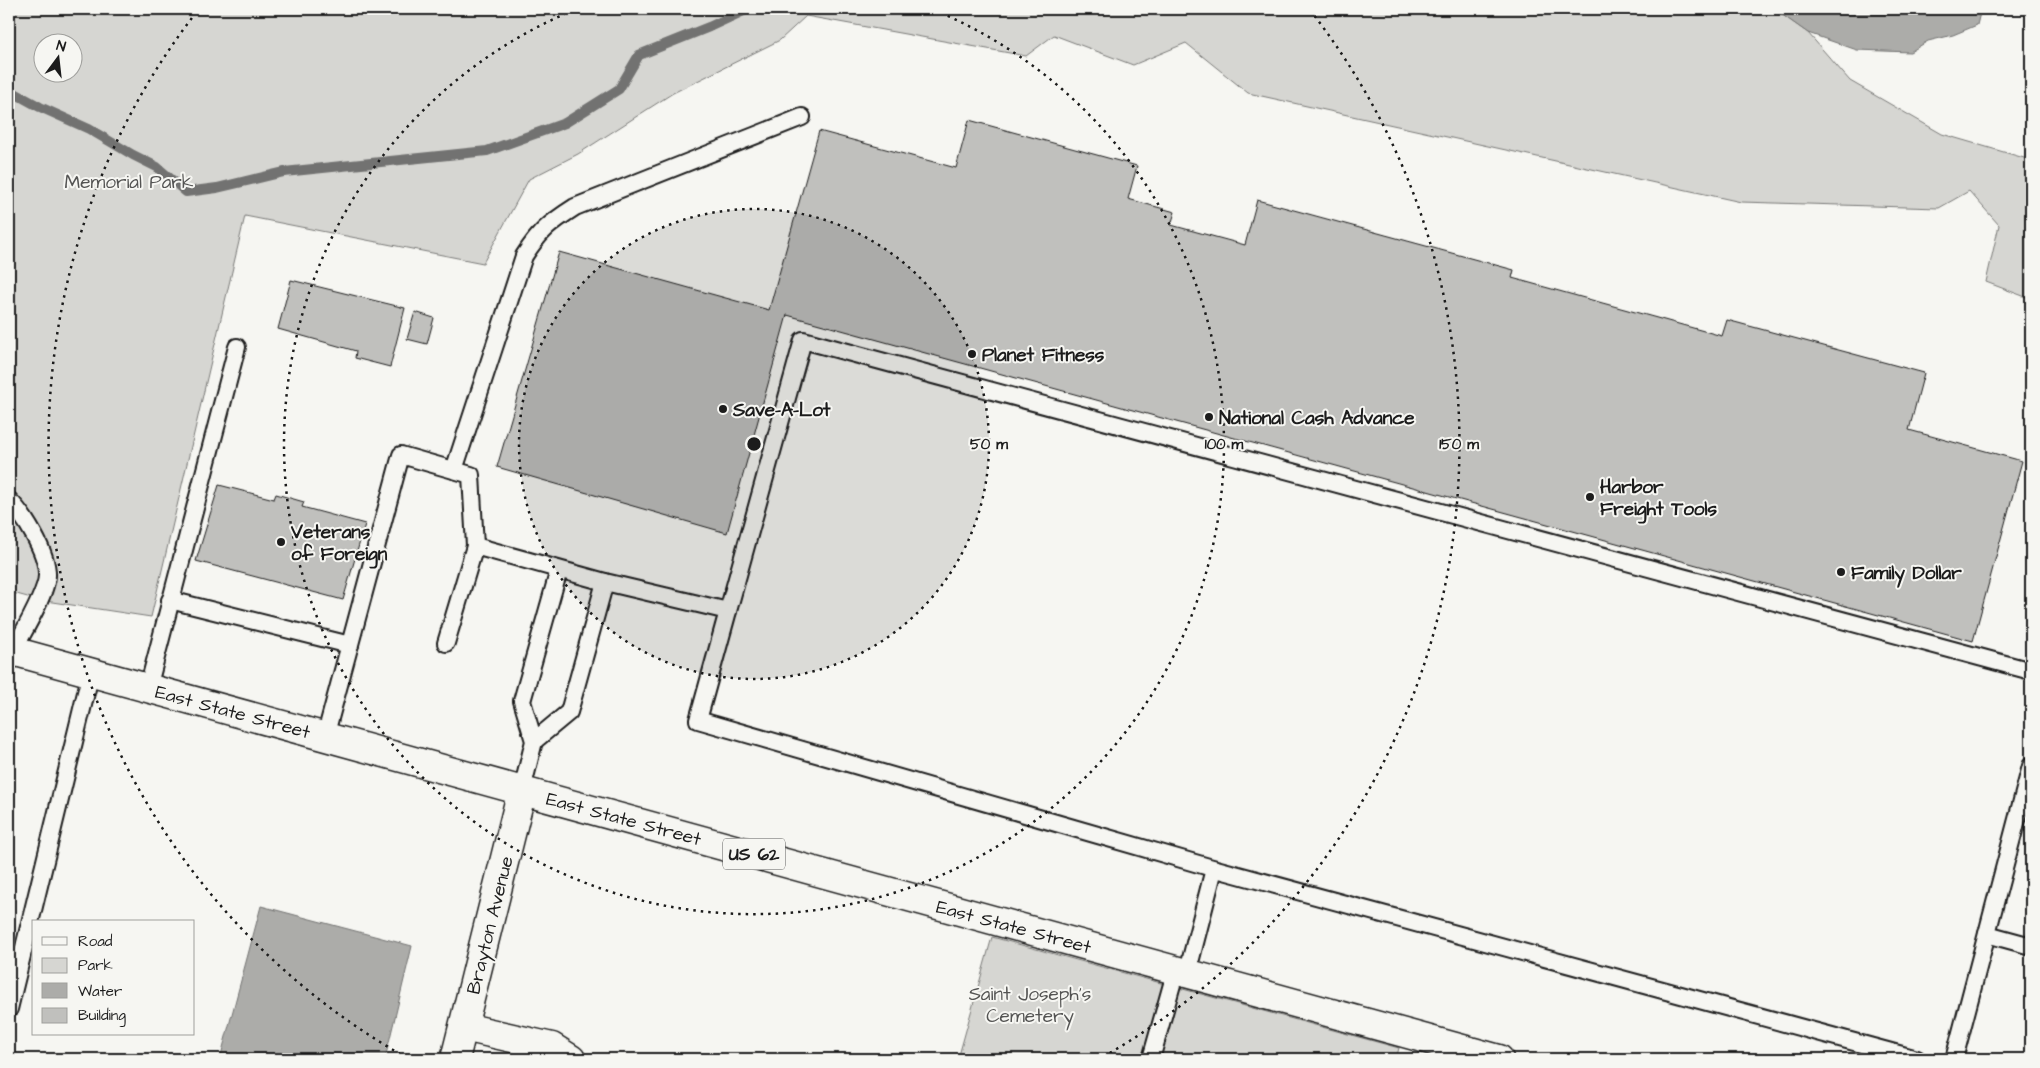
<svg xmlns="http://www.w3.org/2000/svg" width="2040" height="1068" viewBox="0 0 2040 1068" font-family="'Architects Daughter',sans-serif">
<style>
.green{fill:#d6d6d2;stroke:#797977;fill-rule:evenodd}
.water{fill:#acaca9;stroke:#727271}
.lines{fill:none;stroke-linecap:round;stroke-linejoin:round}
.stream{stroke:#727271;stroke-width:10}
.building{fill:#c0c0bd;stroke:#1c1c1c}
.lane-casing{stroke:#1c1c1c;stroke-width:20}
.street-casing{stroke:#1c1c1c;stroke-width:31}
.highway-casing{stroke:#1c1c1c;stroke-width:31}
.lane{stroke:#f6f6f2;stroke-width:16}
.street{stroke:#f6f6f2;stroke-width:28}
.highway{stroke:#f6f6f2;stroke-width:28}
.ring{fill:none;stroke:#1c1c1c;stroke-width:2.5;stroke-dasharray:2.5 5}
.poi-dot{fill:#1c1c1c;stroke:#f6f6f2;stroke-width:2}
.labels{text-anchor:middle;stroke-width:4;stroke-linejoin:round;paint-order:stroke}
.shield{fill:#f6f6f2;stroke:#5d5d5c;stroke-width:1}
.shield-label{font-size:18px;font-weight:bold;fill:#1c1c1c}
.park-label{font-size:19px;fill:#545453;stroke:#f6f6f2}
.poi-label{font-size:19px;font-weight:bold;fill:#1c1c1c;stroke:#f6f6f2;text-anchor:start}
.street-label{font-size:19px;fill:#1c1c1c;stroke:#f6f6f2}
.centre{fill:#1c1c1c;stroke:#f6f6f2;stroke-width:2.5}
.ring-label{font-size:15px;text-anchor:middle;font-weight:bold;fill:#1c1c1c;stroke:#f6f6f2;stroke-width:4;stroke-linejoin:round;paint-order:stroke}
</style>
<rect width="100%" height="100%" fill="#f6f6f2"/>
<filter id="ink" filterUnits="userSpaceOnUse"><feTurbulence type="fractalNoise" baseFrequency=".02" numOctaves="2"/><feDisplacementMap in="SourceGraphic" scale="10" xChannelSelector="R" yChannelSelector="G"/><feConvolveMatrix kernelMatrix="1 2 1 2 8 2 1 2 1" color-interpolation-filters="sRGB"/></filter>
<g filter="url(#ink)">
<g class="green">
<path d="M9 9H1774L1808 33 1850 81 1942 134 2031 160V299L1986 282 1999 225 1969 191 1939 208 1741 202 1248 93 1186 43 1133 65 1054 35 1026 56 806 16 780 40 673 93 578 154 529 179 483 263 245 216 151 617 39 600 9 592ZM42 42H72V72H42Z"/>
<polygon points="992,937 1399,1048 1396,1059 958,1059"/>
</g>
<g class="water">
<polygon points="1774,9 1981,9 1977,25 1953,35 1928,41 1910,52 1857,50 1808,33"/>
<polygon points="261,906 412,946 385,1059 220,1059"/>
</g>
<g class="lines">
<polyline class="stream" points="9,90 40,107 89,129 133,155 157,167 186,192 217,188 284,172 487,151 565,123 619,89 639,55 709,27 748,9"/>
</g>
<g class="building">
<polygon points="969,120 1137,166 1128,199 1175,212 1171,225 1245,245 1257,200 1514,270 1512,278 1722,336 1727,320 1924,373 1909,430 2022,461 1973,641 787,315 727,533 497,467 559,252 769,310 819,131 956,168"/>
<polygon points="291,280 405,308 390,367 355,358 356,351 278,329"/>
<polygon points="415,312 434,318 427,344 407,339"/>
<polygon points="219,485 274,499 276,494 304,502 302,507 365,524 343,600 196,561"/>
</g>
<g class="lines">
<defs>
<g id="lane">
<path d="M454 470 524 256C540 231 550 223 575 207L802 117"/>
<path d="M9 500C24 515 47 552 47 574 48 591 22 634 13 651"/>
<polyline points="170,600 350,645"/>
<polyline points="728,611 803,340 2031,671"/>
<polyline points="446,643 475,546 605,582 728,611 698,720 1209,867 1917,1059"/>
<polyline points="148,688 237,347"/>
<polyline points="325,737 401,455 471,475 475,546"/>
<polyline points="534,741 569,712 605,582"/>
<polyline points="522,790 534,741 522,701 559,570"/>
<polyline points="1987,934 2031,946"/>
<polyline points="1187,974 1214,869"/>
<polyline points="9,1009 91,672"/>
<polyline points="1151,1059 1176,970"/>
<polyline points="1954,1059 2031,766"/>
</g>
<g id="street">
<polyline points="464,1027 552,1047 571,1059"/>
<polyline points="455,1059 522,790"/>
</g>
<polyline id="highway" points="9,650 1499,1059"/>
</defs>
<use href="#lane" class="lane-casing"/>
<use href="#street" class="street-casing"/>
<use href="#highway" class="highway-casing"/>
<use href="#lane" class="lane"/>
<use href="#street" class="street"/>
<use href="#highway" class="highway"/>
</g>
</g>
<circle cx="754" cy="444" r="235" fill="#1c1c1c" fill-opacity=".12"/>
<g class="ring">
<circle cx="754" cy="444" r="235"/>
<path d="M934 10A470 470 0 1 1 574 10"/>
<path d="M407 1058A705 705 0 0 1 198 10M1310 10A705 705 0 0 1 1101 1058"/>
</g>
<g class="poi-dot">
<circle cx="972" cy="354" r="5"/>
<circle cx="723" cy="409" r="5"/>
<circle cx="1209" cy="417" r="5"/>
<circle cx="1590" cy="497" r="5"/>
<circle cx="281" cy="542" r="5"/>
<circle cx="1841" cy="572" r="5"/>
</g>
<g class="labels">
<rect class="shield" x="723" y="838.5" width="62" height="31" rx="4"/>
<g class="shield-label">
<text x="754" y="860">US 62</text>
</g>
<g class="park-label">
<text x="129" y="188">Memorial Park</text>
<text x="1030" y="1000">Saint Joseph's<tspan x="1030" dy="22">Cemetery</tspan></text>
</g>
<g class="poi-label">
<text x="982" y="361">Planet Fitness</text>
<text x="733" y="416">Save-A-Lot</text>
<text x="1219" y="424">National Cash Advance</text>
<text x="1600" y="493">Harbor<tspan x="1600" dy="22">Freight Tools</tspan></text>
<text x="291" y="538">Veterans<tspan x="291" dy="22">of Foreign</tspan></text>
<text x="1851" y="579">Family Dollar</text>
</g>
<g class="street-label">
<text transform="translate(233 711) rotate(15)" y="7">East State Street</text>
<text transform="translate(624 818) rotate(15)" y="7">East State Street</text>
<text transform="translate(489 925) rotate(-76)" y="7">Brayton Avenue</text>
<text transform="translate(1014 926) rotate(15)" y="7">East State Street</text>
</g>
</g>
<circle cx="754" cy="444" r="8" class="centre"/>
<g class="ring-label">
<text x="989" y="449">50 m</text>
<text x="1224" y="449">100 m</text>
<text x="1459" y="449">150 m</text>
</g>
<rect width="2040" height="1068" fill="none" stroke="#f6f6f2" stroke-width="30"/>
<rect x="15" y="15" width="2010" height="1038" fill="none" stroke="#1c1c1c" stroke-width="2" filter="url(#ink)"/>
<rect x="32" y="920" width="162" height="115" fill="#f6f6f2" stroke="#9f9f9c"/>
<rect x="42" y="937" width="25" height="8" fill="#f6f6f2" stroke="#9f9f9c"/>
<text x="78" y="946" font-size="15" fill="#1c1c1c">Road</text>
<rect x="42" y="958" width="25" height="15" fill="#d6d6d2" stroke="#9f9f9c"/>
<text x="78" y="970" font-size="15" fill="#1c1c1c">Park</text>
<rect x="42" y="983" width="25" height="15" fill="#acaca9" stroke="#9f9f9c"/>
<text x="78" y="996" font-size="15" fill="#1c1c1c">Water</text>
<rect x="42" y="1008" width="25" height="15" fill="#c0c0bd" stroke="#9f9f9c"/>
<text x="78" y="1020" font-size="15" fill="#1c1c1c">Building</text>
<g transform="translate(58 58) rotate(15)"><circle r="24" fill="#f6f6f2" stroke="#9f9f9c"/>
<path d="M0-4L9 19L0 12L-9 19Z" fill="#1c1c1c"/>
<text y="-8" font-size="14" font-weight="bold" text-anchor="middle" fill="#1c1c1c">N</text>
</g>
</svg>
